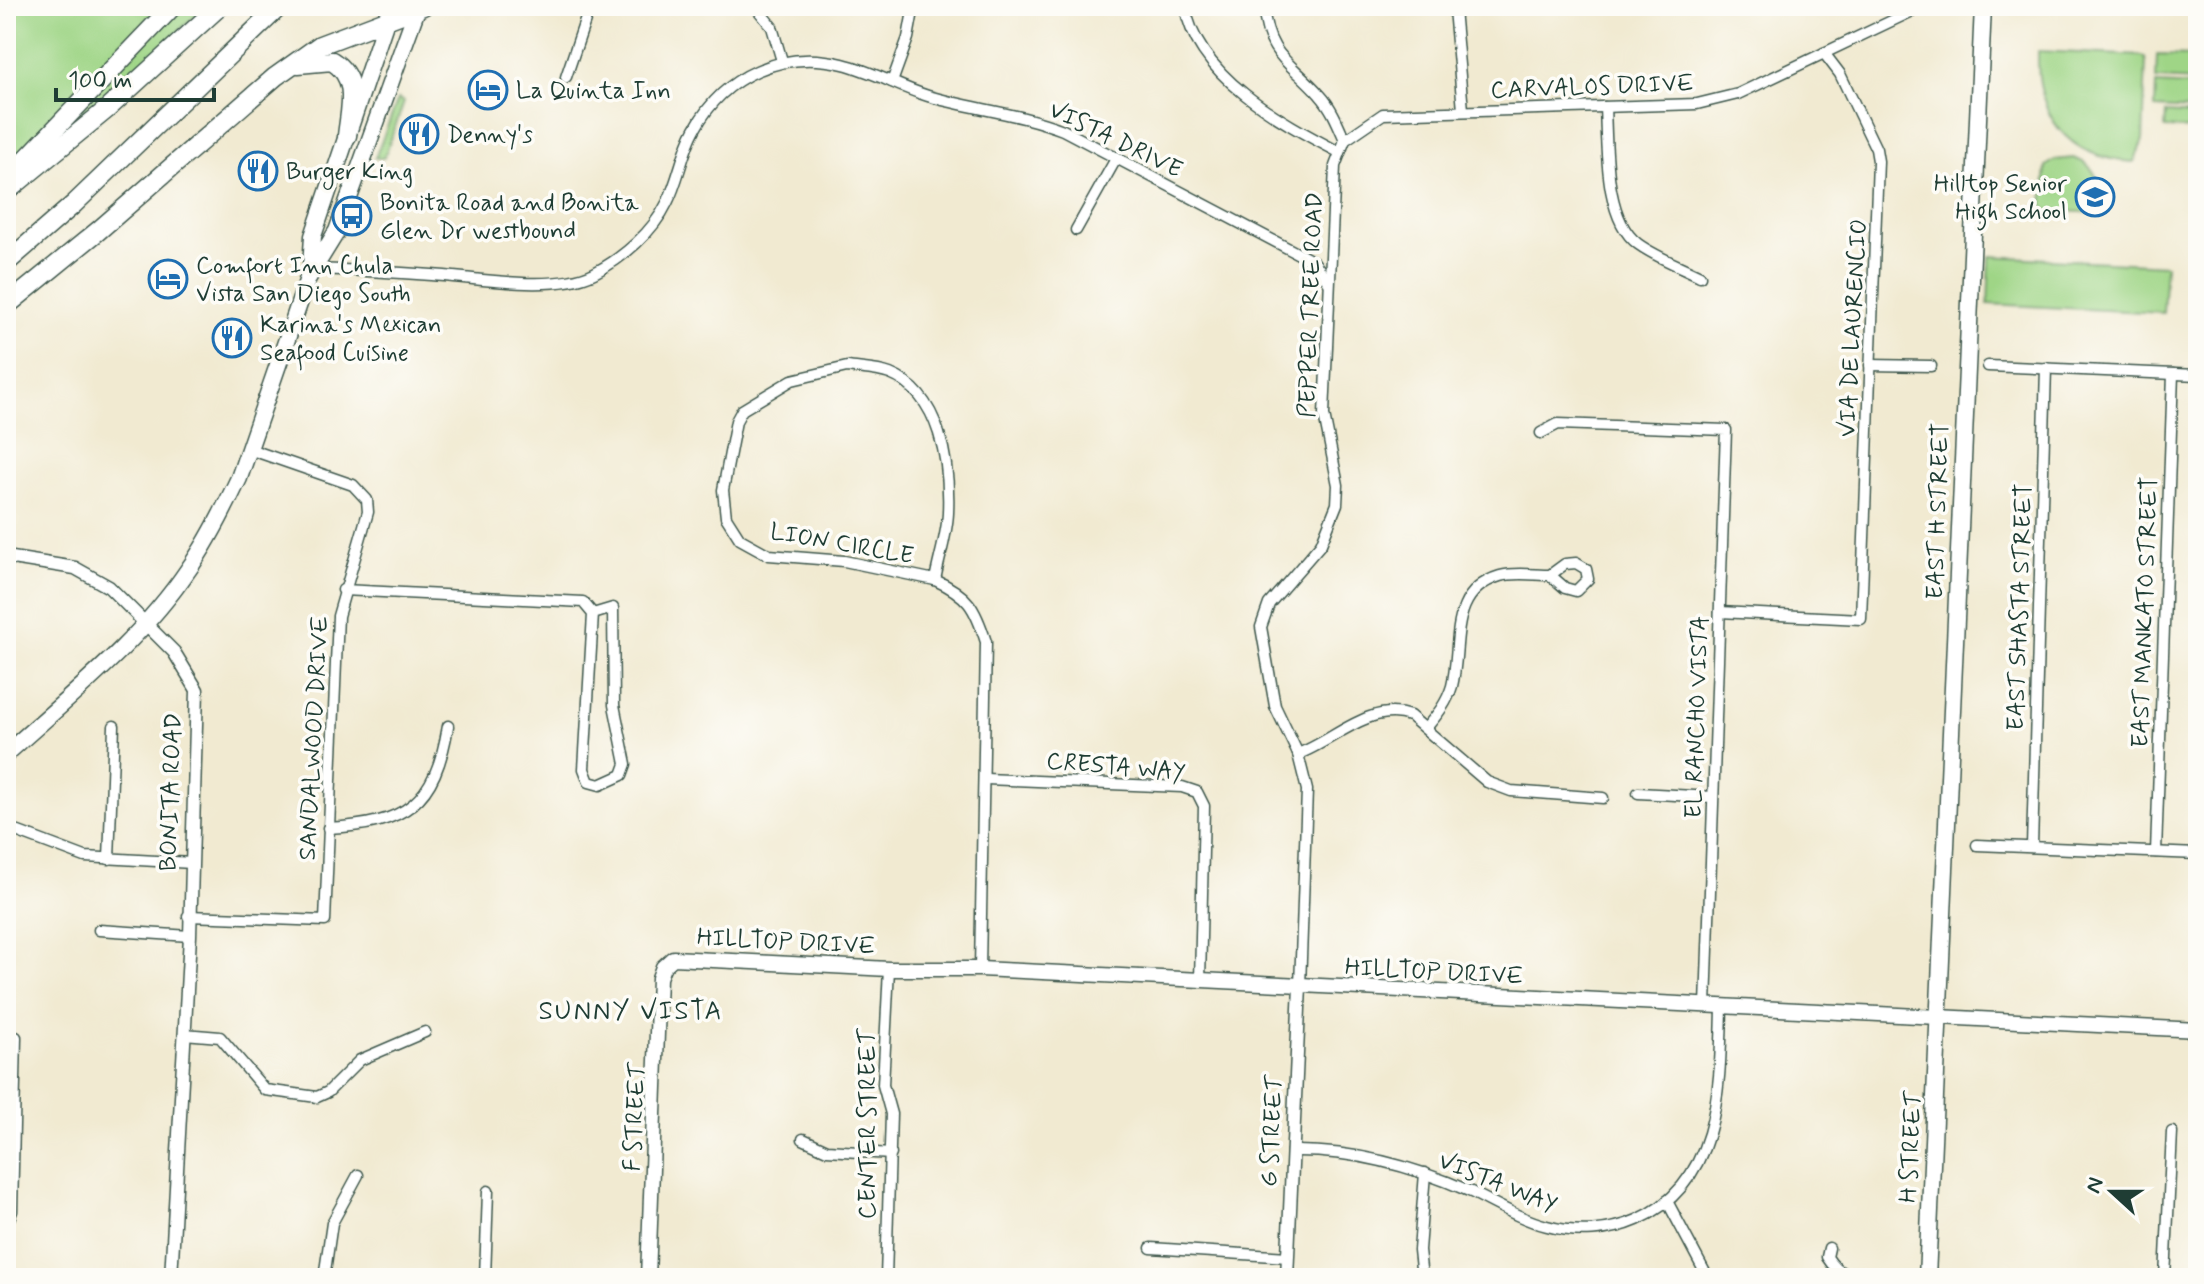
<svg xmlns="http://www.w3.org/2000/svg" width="2204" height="1284" viewBox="0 0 2204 1284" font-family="Mynerve,sans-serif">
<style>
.green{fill:#9fd586;stroke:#5f895d;stroke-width:2}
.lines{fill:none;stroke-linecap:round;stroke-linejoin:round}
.minor-casing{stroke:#3e574c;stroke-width:13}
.tertiary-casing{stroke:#3e574c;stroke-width:15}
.secondary-casing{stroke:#3e574c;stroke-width:17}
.primary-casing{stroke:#3e574c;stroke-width:19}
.motorway-casing{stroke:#3e574c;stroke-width:21}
.minor{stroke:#fff;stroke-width:10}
.tertiary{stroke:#fff;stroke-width:12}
.secondary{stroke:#fff;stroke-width:14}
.primary{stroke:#fff;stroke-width:16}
.motorway{stroke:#fff;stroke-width:18}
.labels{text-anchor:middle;stroke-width:7;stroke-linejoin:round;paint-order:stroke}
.street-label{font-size:24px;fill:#1f3d34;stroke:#fdfcf7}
.poi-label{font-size:24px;fill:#1f3d34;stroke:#fdfcf7;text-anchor:start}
.neighbourhood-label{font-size:26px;letter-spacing:2px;fill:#1f3d34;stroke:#fdfcf7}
</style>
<rect width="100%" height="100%" fill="#fdfcf7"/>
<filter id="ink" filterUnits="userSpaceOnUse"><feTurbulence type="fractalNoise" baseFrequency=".0125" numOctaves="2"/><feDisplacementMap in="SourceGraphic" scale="16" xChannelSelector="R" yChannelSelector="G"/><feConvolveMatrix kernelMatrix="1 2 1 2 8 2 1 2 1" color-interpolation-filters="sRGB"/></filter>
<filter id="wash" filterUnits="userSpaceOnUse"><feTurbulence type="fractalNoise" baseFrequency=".006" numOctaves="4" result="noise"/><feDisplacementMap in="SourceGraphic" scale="32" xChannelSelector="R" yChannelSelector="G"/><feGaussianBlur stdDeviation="1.8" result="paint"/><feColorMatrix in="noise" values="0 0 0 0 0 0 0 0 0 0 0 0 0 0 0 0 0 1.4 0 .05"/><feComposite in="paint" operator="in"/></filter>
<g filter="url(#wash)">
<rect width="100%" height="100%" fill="#f1ead1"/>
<g class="green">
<polygon points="6,6 206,6 6,189"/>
<path d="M2038 51 2143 56 2146 59 2143 140 2134 162C2066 158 2036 117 2038 51Z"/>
<polygon points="2157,55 2198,56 2197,81 2156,79"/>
<polygon points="2156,84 2196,86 2195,110 2155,108"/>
<polygon points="398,99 404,102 384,158 375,158"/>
<polygon points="2166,113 2195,115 2194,129 2165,128"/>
<path d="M2073 158C2101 166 2101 188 2097 213L2046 210 2043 207 2046 166 2055 160Z"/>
<polygon points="1990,256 2166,265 2163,313 1988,304"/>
</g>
</g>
<g filter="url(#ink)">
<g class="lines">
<defs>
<g id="minor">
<polyline points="755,6 772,27 782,61"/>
<path d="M1185 6C1196 76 1281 122 1339 152"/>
<path d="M1263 6C1268 58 1290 61 1320 95 1332 108 1338 124 1345 140"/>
<polyline points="1454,9 1463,110"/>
<polyline points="566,77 590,6"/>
<polyline points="892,82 908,38 914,6"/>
<path d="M1605 107C1607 146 1604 219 1638 244 1656 257 1680 266 1700 276"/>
<polyline points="1076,230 1117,157"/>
<path d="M311 269C351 270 392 272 432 275 476 278 554 293 594 273 623 258 653 232 667 203 679 180 682 152 695 129 724 75 783 49 843 64 872 71 899 87 928 96 972 109 1019 113 1063 130L1314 262 1329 283"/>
<polyline points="1870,365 1931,366"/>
<polyline points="1988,366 2198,375"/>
<path d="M847 367C861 369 877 369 890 374 941 394 950 465 948 513 947 535 939 558 935 580L844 561 769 555 740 539 726 517 723 490 736 421 742 410 792 380Z"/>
<polyline points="1541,433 1558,424 1726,430 1706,1006"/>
<path d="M935 580C968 595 975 607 986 642L980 969"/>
<polyline points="343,590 583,602 593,614 584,769 589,782 600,785 622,775 626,764 614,705 613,608 593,614"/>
<polyline points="1720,612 1861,619 1878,161 1876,149 1840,74 1824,53"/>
<path d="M1426 728C1437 715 1447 703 1452 686 1462 646 1447 592 1500 576 1515 572 1534 575 1550 575L1565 588 1576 591 1588 579 1586 569 1576 563 1565 564 1550 575"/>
<path d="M1298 754C1334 741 1369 702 1410 716L1487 782 1511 791 1603 798"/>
<polyline points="986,779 1182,787 1197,792 1204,806 1200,981"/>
<polyline points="1638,793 1713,797"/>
<path d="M328 828C406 824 435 804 448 726"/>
<polyline points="16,831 85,857 192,863"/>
<polyline points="1977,845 2198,854"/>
<polyline points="2032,846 2046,368"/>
<polyline points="2156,852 2173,374"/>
<polyline points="109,859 114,726"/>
<polyline points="188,916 325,921 338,616 368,512 367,500 353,485 249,449"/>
<polyline points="99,930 190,936"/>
<polyline points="1300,986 1307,790 1298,754 1275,706 1261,627 1269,604 1321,544 1337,504 1338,485 1324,415 1335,166 1345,140 1383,114 1697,104 1738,94 1923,6"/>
<polyline points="184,1034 220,1037 265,1090 317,1097 328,1092 360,1060 425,1032"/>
<polyline points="803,1139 827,1150 891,1154"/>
<path d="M1292 1151C1354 1150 1413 1166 1469 1191 1494 1203 1520 1219 1547 1226 1576 1234 1610 1232 1637 1220 1721 1183 1720 1085 1722 1007"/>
<polyline points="1667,1201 1708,1278"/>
<polyline points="6,1226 12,1211 16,1037"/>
<polyline points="1151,1248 1288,1257"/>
<path d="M1829 1248 1827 1257C1843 1283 1862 1277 1890 1278"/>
<polyline points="324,1278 332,1223 358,1175"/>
<polyline points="485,1278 488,1191"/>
<polyline points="886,1278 891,1114 883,1085 889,969"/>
<polyline points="1422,1278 1419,1250 1425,1173"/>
<polyline points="2165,1278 2172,1132"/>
</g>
<g id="tertiary">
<polyline points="6,557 75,568 109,587 174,652 197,690 190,936 171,1278"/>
<polyline points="1287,1278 1300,986"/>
</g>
<g id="secondary">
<polyline points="6,9 10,6"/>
<polyline points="648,1278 659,978 663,967 673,958 889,969 980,969 2198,1030"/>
</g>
<g id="primary">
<polyline points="311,267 313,236 391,6"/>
<path d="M6 754C69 697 140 641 188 570 208 542 224 510 239 478L308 278 337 231 418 6"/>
<polyline points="1927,1278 1983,6"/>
</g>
<g id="motorway">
<path d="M298 64 332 61C360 79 350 108 347 136"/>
<polyline points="9,177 173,6"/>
<polyline points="6,192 106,110 220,6"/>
<polyline points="6,263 74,204 280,6"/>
<polyline points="6,306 98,231 275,77 320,45 423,6"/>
</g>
</defs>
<use href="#minor" class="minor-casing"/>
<use href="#tertiary" class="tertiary-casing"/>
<use href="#secondary" class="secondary-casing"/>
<use href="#primary" class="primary-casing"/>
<use href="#motorway" class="motorway-casing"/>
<use href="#minor" class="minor"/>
<use href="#tertiary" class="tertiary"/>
<use href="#secondary" class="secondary"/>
<use href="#primary" class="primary"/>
<use href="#motorway" class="motorway"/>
</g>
</g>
<defs>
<symbol id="hotel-ring" viewBox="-11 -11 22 22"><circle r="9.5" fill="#fdfcf7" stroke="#1f6fb2" stroke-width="1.5"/><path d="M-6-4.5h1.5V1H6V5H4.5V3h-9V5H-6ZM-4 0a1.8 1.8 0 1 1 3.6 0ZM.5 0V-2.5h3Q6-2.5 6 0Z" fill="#1f6fb2"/></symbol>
<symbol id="restaurant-ring" viewBox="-11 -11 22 22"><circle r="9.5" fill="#fdfcf7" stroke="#1f6fb2" stroke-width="1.5"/><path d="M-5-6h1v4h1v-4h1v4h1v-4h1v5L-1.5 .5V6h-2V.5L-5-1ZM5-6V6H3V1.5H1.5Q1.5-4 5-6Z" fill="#1f6fb2"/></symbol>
<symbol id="school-ring" viewBox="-11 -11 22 22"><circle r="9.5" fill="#fdfcf7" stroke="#1f6fb2" stroke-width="1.5"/><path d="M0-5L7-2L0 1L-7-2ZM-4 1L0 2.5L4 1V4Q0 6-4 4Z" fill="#1f6fb2"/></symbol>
<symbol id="bus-ring" viewBox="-11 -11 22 22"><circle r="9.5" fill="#fdfcf7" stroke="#1f6fb2" stroke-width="1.5"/><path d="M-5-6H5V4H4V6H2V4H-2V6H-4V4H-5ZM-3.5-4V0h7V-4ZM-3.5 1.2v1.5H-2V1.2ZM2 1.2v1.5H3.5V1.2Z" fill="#1f6fb2"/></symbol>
</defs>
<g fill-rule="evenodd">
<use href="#hotel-ring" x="466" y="68" width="44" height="44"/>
<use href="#restaurant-ring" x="397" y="112" width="44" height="44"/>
<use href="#restaurant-ring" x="236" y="149" width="44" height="44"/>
<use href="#school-ring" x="2073" y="175" width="44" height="44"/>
<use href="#bus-ring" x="330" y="194" width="44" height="44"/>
<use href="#hotel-ring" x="146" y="257" width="44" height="44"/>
<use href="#restaurant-ring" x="210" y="316" width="44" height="44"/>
</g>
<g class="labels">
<g class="street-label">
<text transform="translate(1592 86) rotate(-2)" y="8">CARVALOS DRIVE</text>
<text transform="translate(1116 139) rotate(26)" y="8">VISTA DRIVE</text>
<text transform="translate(1310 305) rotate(-88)" y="8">PEPPER TREE ROAD</text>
<text transform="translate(1852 328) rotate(-87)" y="8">VIA DE LAURENCIO</text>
<text transform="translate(1937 511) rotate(-88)" y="8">EAST H STREET</text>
<text transform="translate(842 543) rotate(10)" y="8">LION CIRCLE</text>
<text transform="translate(2019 607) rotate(-88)" y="8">EAST SHASTA STREET</text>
<text transform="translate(2144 612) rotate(-88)" y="8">EAST MANKATO STREET</text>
<text transform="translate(1696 717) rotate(-88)" y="8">EL RANCHO VISTA</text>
<text transform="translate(313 738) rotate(-87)" y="8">SANDALWOOD DRIVE</text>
<text transform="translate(1116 766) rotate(5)" y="8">CRESTA WAY</text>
<text transform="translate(170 792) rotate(-88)" y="8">BONITA ROAD</text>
<text transform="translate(786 941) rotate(3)" y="8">HILLTOP DRIVE</text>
<text transform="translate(1434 971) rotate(3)" y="8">HILLTOP DRIVE</text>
<text transform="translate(634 1117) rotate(-87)" y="8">F STREET</text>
<text transform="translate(867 1124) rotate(-90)" y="8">CENTER STREET</text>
<text transform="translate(1271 1131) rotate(-87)" y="8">G STREET</text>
<text transform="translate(1910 1147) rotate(-87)" y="8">H STREET</text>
<text transform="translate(1498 1182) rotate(22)" y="8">VISTA WAY</text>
</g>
<g class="poi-label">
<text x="516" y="98">La Quinta Inn</text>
<text x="447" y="142">Denny's</text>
<text x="286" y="179">Burger King</text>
<text x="2067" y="191" text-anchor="end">Hilltop Senior<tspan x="2067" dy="28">High School</tspan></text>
<text x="380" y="210">Bonita Road and Bonita<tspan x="380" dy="28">Glen Dr westbound</tspan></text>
<text x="196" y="273">Comfort Inn Chula<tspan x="196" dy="28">Vista San Diego South</tspan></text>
<text x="260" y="332">Karina's Mexican<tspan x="260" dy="28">Seafood Cuisine</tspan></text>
</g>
<g class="neighbourhood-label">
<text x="631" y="1019">SUNNY VISTA</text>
</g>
</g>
<rect width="2204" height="1284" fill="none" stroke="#fdfcf7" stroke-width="32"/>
<g transform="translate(2112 1192) rotate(291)" stroke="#fdfcf7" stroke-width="6" paint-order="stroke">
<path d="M0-6L14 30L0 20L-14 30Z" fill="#1f3d34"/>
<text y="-12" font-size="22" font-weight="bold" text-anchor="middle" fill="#1f3d34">N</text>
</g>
<path d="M56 88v12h158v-12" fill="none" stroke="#1f3d34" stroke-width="4"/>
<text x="68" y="88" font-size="24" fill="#1f3d34" stroke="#fdfcf7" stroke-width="6" paint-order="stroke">100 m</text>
</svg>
